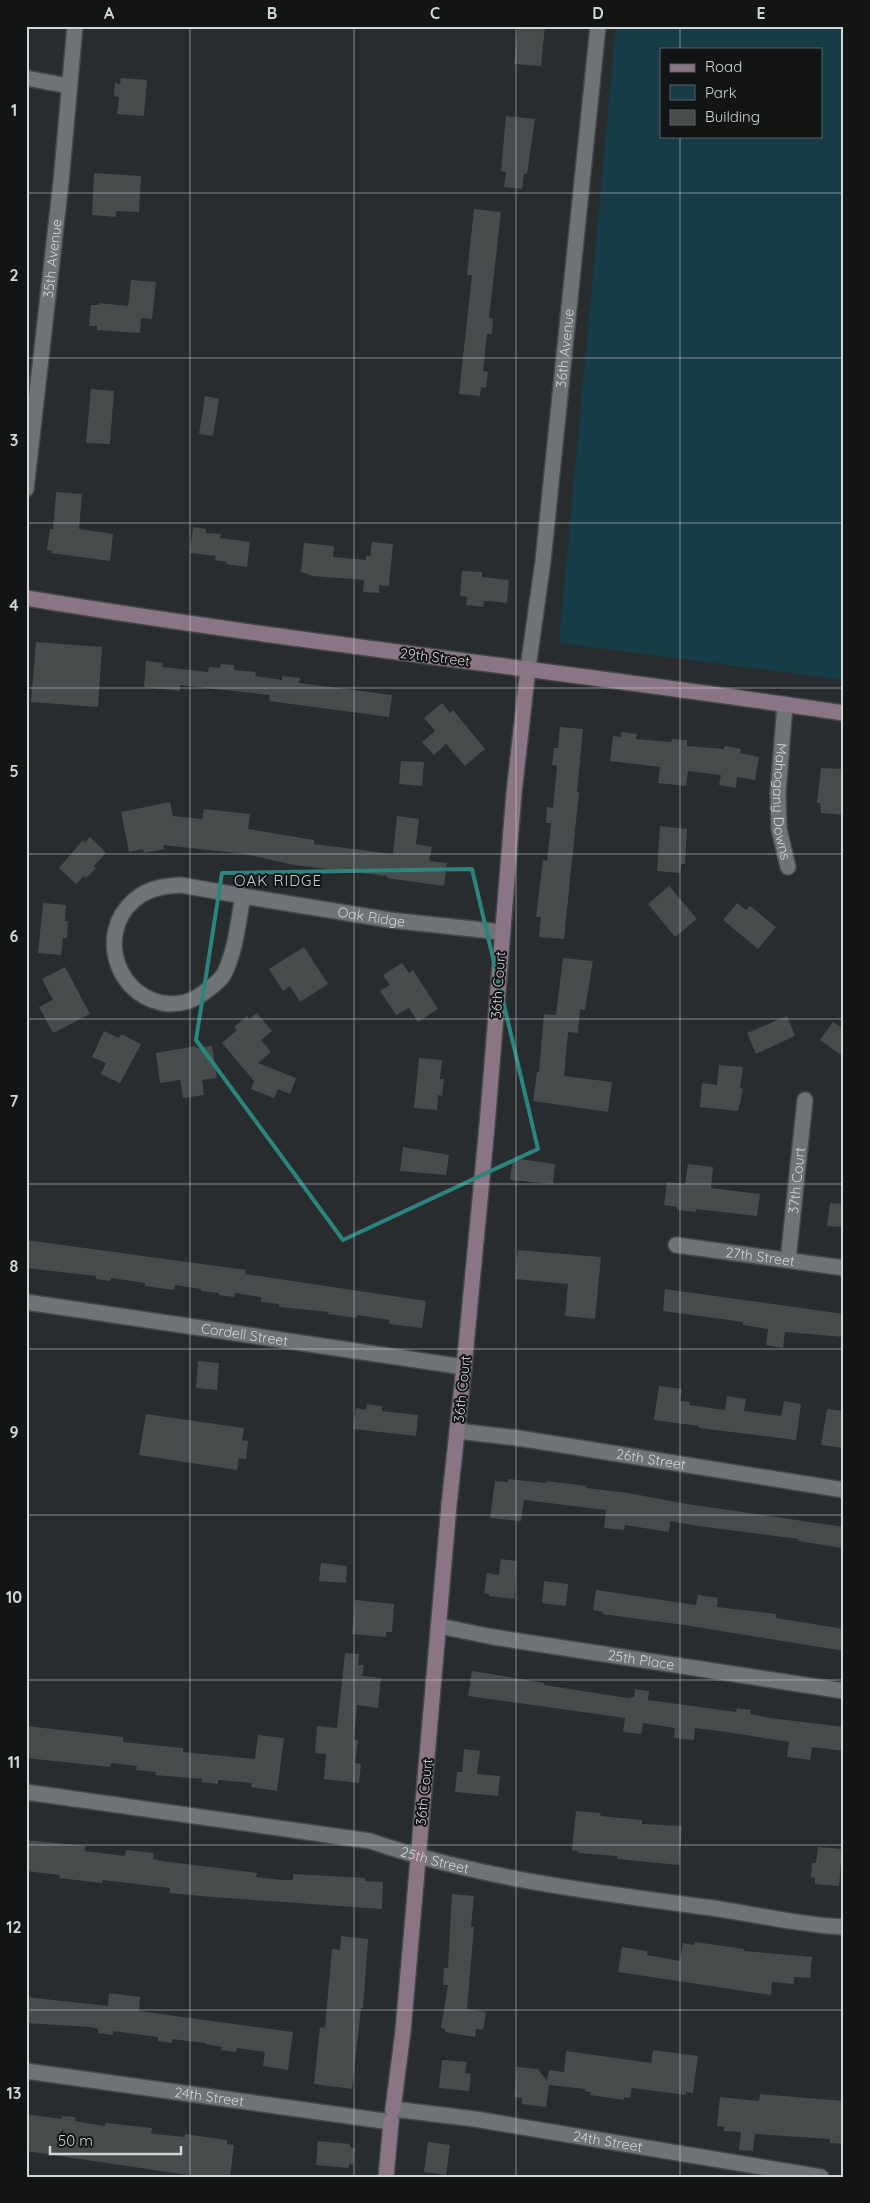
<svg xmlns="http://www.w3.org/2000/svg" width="870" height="2203" viewBox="0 0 870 2203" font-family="Quicksand,sans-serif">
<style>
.green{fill:#163d47;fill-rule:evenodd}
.building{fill:#464b4c}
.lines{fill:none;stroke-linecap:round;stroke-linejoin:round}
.street-casing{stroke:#434748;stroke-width:18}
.secondary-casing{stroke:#434748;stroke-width:18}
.street{stroke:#6e7375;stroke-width:15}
.secondary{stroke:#8a7585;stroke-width:15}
.marked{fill:none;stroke:#2c847e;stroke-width:4;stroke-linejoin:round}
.grid{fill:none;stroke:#d3d6d7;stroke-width:1;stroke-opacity:0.55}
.labels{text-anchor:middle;stroke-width:4;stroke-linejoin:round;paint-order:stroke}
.street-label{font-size:14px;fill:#d3d6d7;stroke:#121415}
.neighbourhood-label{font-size:15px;letter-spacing:1px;fill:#c7ccce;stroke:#121415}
.neatline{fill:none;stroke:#d3d6d7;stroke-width:2}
.grid-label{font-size:16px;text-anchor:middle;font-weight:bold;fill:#d3d6d7}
</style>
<rect width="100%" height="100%" fill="#282c2e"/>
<path class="green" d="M616 26H844V680L559 643ZM661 49H821V136H661Z"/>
<g class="building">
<polygon points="518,26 545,26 541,66 514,64"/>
<polygon points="121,78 147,80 144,116 117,114 119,97 114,96 115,83 120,84"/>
<polygon points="506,116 535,119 527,174 524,174 522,189 504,187 506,172 501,171"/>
<polygon points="94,173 141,176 139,212 116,211 116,217 92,215"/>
<polygon points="474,209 501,212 489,318 493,319 492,334 487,334 483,371 488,372 486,388 481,387 480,396 459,394 472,275 467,275"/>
<polygon points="131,280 156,282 152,319 141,318 140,333 97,330 97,326 89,326 91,305 99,305 99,303 128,306"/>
<polygon points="91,389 114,391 110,444 86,443"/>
<polygon points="205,396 219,399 213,436 199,434"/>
<polygon points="56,492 82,494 79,529 113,534 110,561 51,553 52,551 47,550 50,529 53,529"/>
<polygon points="193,527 206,529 206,533 221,534 220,538 250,542 247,567 226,564 227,562 215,560 216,556 190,553"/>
<polygon points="372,542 393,544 389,586 379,585 379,593 363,592 364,580 313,576 301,572 304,543 334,546 333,557 366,560 366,556 370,556"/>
<polygon points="462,571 482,572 482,577 509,580 507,603 489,601 484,601 483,607 466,605 467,597 460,596"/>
<polygon points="36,642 102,647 98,707 31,702"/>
<polygon points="146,661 163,663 162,667 208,672 209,667 220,668 221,664 234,665 234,670 256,672 255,676 282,680 282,676 300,678 299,683 392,695 389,717 269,701 270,695 180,685 180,691 144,687"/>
<polygon points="442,703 450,713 453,710 485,749 465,766 446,744 434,755 422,742 435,731 424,718"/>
<polygon points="560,727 583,729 577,792 579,792 564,939 539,937 541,917 536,917 543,860 547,861 551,823 546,823 547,807 553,808 557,766 552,765 554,748 558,748"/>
<polygon points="622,732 637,734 636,739 671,742 672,739 687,740 687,746 724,749 725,746 741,749 740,753 759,757 755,780 737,777 736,788 719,785 721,775 688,771 686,786 658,783 660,767 610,761 613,736 621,737"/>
<polygon points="401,761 424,762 422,786 399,784"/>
<polygon points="821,768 844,769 844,815 821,813 820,803 817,803"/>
<polygon points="170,802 173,816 202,819 204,809 250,814 248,829 314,840 314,844 393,854 397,816 419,819 416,844 432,847 429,861 447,863 444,886 387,878 387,876 294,865 245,854 163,845 164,849 144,853 143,849 129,852 121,812"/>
<polygon points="660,826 687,829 685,864 681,864 680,873 657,871"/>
<polygon points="90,837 106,853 94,866 96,868 86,878 84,876 76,884 59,868 83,840 85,842"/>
<polygon points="669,886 697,919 675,937 648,904"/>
<polygon points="43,903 66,905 65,921 68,921 67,938 63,938 61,955 38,953"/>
<polygon points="737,903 746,910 750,906 776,927 758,949 723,920"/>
<polygon points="304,947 328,984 300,1002 290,986 283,991 269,969"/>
<polygon points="563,958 593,961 585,1010 580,1009 578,1033 568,1032 564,1076 612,1082 608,1112 533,1101 537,1072 539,1072 544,1014 556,1015"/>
<polygon points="402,963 409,973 413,970 438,1009 418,1022 409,1008 396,1015 380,991 390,985 383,975"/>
<polygon points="65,967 90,1014 53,1033 39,1007 53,1000 42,979"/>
<polygon points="257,1013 272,1031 261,1040 271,1052 258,1063 296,1078 290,1094 278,1089 274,1098 251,1089 254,1081 222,1043 237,1030 234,1027 247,1016 249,1019"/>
<polygon points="787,1016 795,1036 756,1054 747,1033"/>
<polygon points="833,1022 844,1029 844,1057 820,1040"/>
<polygon points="104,1031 119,1038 121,1034 141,1044 120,1083 101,1074 106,1063 92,1057"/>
<polygon points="196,1046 196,1048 212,1046 217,1078 202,1080 204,1095 183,1098 180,1080 160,1083 156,1053"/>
<polygon points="419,1058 442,1060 440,1079 444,1079 442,1096 438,1095 437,1110 414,1108"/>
<polygon points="719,1065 743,1067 740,1088 743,1089 738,1111 700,1107 702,1083 717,1085"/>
<polygon points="403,1147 449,1155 446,1175 400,1171"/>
<polygon points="513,1158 555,1164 553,1184 510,1180"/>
<polygon points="688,1164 713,1167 711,1188 760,1194 757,1216 696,1209 696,1212 677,1210 677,1207 664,1205 667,1182 685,1184"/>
<polygon points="830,1203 844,1204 844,1227 827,1226"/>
<polygon points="26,1240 246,1270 245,1274 426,1301 422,1328 389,1324 390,1320 357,1315 357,1318 328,1314 329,1312 279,1307 279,1304 261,1302 261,1297 235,1293 234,1297 218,1295 219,1293 201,1291 201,1289 175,1285 174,1290 145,1286 145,1283 111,1278 110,1281 96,1279 96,1276 26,1268"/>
<polygon points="518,1250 601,1257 595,1319 565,1316 568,1284 515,1279"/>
<polygon points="665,1289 844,1314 844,1337 785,1332 783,1348 766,1345 768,1329 743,1325 743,1322 663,1311"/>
<polygon points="198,1361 219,1363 217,1390 196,1388"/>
<polygon points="659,1386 682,1389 680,1401 690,1402 689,1405 725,1410 727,1396 746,1399 744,1411 781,1416 784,1401 801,1404 796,1440 699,1428 699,1426 654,1420"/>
<polygon points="367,1404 382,1406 382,1411 418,1415 416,1436 353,1429 356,1408 366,1410"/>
<polygon points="827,1409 844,1411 844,1448 821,1445"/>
<polygon points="146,1414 244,1428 242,1440 248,1441 246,1459 239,1458 237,1470 139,1455"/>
<polygon points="508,1479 546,1483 546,1481 587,1486 586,1488 628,1493 681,1503 844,1527 842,1548 798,1541 798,1539 698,1526 670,1521 669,1532 625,1525 624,1530 604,1528 606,1510 524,1500 521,1521 490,1518 495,1481 508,1482"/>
<polygon points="501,1559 517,1561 514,1599 489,1596 489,1594 484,1593 487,1573 499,1575"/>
<polygon points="321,1563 347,1566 346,1583 319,1581"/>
<polygon points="544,1581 568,1584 566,1606 542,1603"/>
<polygon points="596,1590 696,1605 698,1595 718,1598 717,1607 776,1614 776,1618 844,1629 844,1651 684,1625 602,1614 603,1612 593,1610"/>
<polygon points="355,1600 394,1604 392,1632 386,1632 386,1637 352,1634"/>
<polygon points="345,1653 359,1654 358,1665 364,1665 362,1676 381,1678 378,1708 357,1705 354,1740 358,1740 355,1763 361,1764 359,1783 324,1779 326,1754 315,1753 317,1726 337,1728"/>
<polygon points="472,1671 544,1683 544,1685 628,1698 634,1697 635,1689 649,1691 648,1700 736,1712 737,1708 751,1710 750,1714 770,1718 844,1727 844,1751 812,1747 810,1760 787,1757 789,1742 727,1732 695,1728 694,1740 674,1738 675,1728 643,1723 641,1734 623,1732 625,1718 468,1696"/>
<polygon points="26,1726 123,1737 123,1742 183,1748 183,1752 255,1759 258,1735 284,1738 277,1791 251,1787 252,1783 218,1780 218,1784 201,1782 202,1779 155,1775 156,1772 136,1770 137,1766 111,1763 110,1767 26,1758"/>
<polygon points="464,1749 480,1751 477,1774 500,1776 498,1796 455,1792 457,1772 462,1772"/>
<polygon points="576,1811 601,1813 600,1816 642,1820 642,1824 682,1826 679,1865 617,1859 617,1856 578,1853 578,1851 572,1850"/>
<polygon points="26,1840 85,1846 85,1851 125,1856 126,1850 154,1853 153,1859 162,1861 257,1873 256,1877 283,1880 293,1880 293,1874 365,1878 365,1881 383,1882 382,1909 212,1897 169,1893 170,1888 103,1880 102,1883 59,1878 60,1875 26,1871"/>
<polygon points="818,1847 842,1849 839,1886 815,1884 815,1878 811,1877 812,1863 816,1863"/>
<polygon points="452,1894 474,1896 471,1927 474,1927 467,2009 486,2012 483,2030 476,2029 475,2037 445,2032 445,2029 441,2028 448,1985 443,1985 444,1968 448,1968"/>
<polygon points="341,1936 368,1939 363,2008 361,2008 352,2089 314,2084 320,2027 325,2028 332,1949 340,1950"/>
<polygon points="695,1942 744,1949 744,1951 812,1957 810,1978 794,1977 794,1984 772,1982 771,1995 618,1972 622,1947 647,1951 647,1955 680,1961 683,1943 694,1945"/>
<polygon points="109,1993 140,1997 139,2011 293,2032 288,2070 263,2066 265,2052 237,2048 236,2052 221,2050 222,2047 205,2044 205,2043 172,2039 172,2043 158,2041 158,2037 150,2036 113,2031 113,2035 98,2033 98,2029 90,2027 26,2023 26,1997 108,2006"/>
<polygon points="653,2050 698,2056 693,2093 686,2092 686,2095 632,2088 630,2098 624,2097 624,2100 590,2095 591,2092 585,2091 585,2089 549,2085 546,2107 522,2104 522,2098 514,2097 517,2067 538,2069 547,2081 549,2070 564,2072 566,2051 651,2063"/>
<polygon points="442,2060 467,2062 465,2073 471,2074 469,2091 439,2088"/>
<polygon points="760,2094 844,2101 844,2144 830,2143 830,2139 755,2134 753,2151 739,2150 741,2132 724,2131 724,2127 717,2126 720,2097 759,2101"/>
<polygon points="26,2114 61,2119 62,2116 75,2117 75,2121 91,2124 105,2126 106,2123 152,2128 151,2133 155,2134 185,2137 185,2134 227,2140 227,2144 234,2145 230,2177 201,2177 26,2151"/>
<polygon points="318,2141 350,2144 350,2147 355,2148 353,2165 349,2164 349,2168 316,2165"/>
<polygon points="428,2142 450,2145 446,2175 424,2172"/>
</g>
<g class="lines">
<defs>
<g id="street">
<polyline points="26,78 69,86"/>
<path id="s1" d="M26 489 61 182 75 26"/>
<path id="s2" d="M528 668 543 561 598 26"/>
<path id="s3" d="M785 704 778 793 779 829 788 867"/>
<path d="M181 885 243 896C238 922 236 950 224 974 219 983 207 990 199 996 188 1003 175 1005 162 1003 111 992 96 924 141 895 154 887 167 886 181 885Z"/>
<path id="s4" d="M243 896 390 920 501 932"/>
<path id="s5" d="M676 1245 844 1268"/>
<path id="s6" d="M788 1260 805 1100"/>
<path id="s7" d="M26 1302 464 1367"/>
<path id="s8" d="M457 1431 518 1438 844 1490"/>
<path id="s9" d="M439 1626 493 1637 844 1691"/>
<path id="s10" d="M26 1792 370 1841C478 1878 592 1892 705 1907 751 1913 797 1925 844 1927"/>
<path id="s11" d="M26 2071 391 2122 393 2109 475 2119 821 2177"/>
</g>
<g id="secondary">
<path d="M26 598C298 643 572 672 844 713"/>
<polyline points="393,2109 403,2031 449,1505 464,1367 487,1126 514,793 528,668"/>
<polyline points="386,2177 391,2122"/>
</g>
</defs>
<use href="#street" class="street-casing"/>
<use href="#secondary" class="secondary-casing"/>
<use href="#street" class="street"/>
<use href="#secondary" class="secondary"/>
</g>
<path class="marked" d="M472 869 538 1149 343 1240 196 1040 222 873Z"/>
<path class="grid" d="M190 26V2177M354 26V2177M516 26V2177M680 26V49M680 136V2177M26 193H844M26 358H844M26 523H844M26 688H844M26 854H844M26 1019H844M26 1184H844M26 1349H844M26 1515H844M26 1680H844M26 1845H844M26 2010H844"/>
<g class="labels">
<g class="street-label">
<text dy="5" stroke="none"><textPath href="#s1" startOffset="232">35th Avenue</textPath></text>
<text dy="5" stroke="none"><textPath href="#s2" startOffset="322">36th Avenue</textPath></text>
<text transform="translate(435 657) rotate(7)" y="5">29th Street</text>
<text dy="5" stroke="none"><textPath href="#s3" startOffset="98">Mahogany Downs</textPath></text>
<text dy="5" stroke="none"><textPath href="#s4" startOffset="130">Oak Ridge</textPath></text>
<text transform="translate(498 985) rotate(-86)" y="5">36th Court</text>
<text dy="5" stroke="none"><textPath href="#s6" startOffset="80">37th Court</textPath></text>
<text dy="5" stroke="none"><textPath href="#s5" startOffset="85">27th Street</textPath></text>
<text dy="5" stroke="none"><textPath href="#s7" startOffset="221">Cordell Street</textPath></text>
<text transform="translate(462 1389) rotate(-84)" y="5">36th Court</text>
<text dy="5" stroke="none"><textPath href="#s8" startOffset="196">26th Street</textPath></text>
<text dy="5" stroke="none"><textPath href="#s9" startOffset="205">25th Place</textPath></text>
<text transform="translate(424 1792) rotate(-84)" y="5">36th Court</text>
<text dy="5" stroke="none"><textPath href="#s10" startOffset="415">25th Street</textPath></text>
<text dy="5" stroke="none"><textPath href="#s11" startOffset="185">24th Street</textPath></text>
<text dy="5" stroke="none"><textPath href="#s11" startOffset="599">24th Street</textPath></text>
</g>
<g class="neighbourhood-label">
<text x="278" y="886">OAK RIDGE</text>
</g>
</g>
<rect width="870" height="2203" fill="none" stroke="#121415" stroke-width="55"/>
<rect x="660" y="48" width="162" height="90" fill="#121415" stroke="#5f6263"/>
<rect x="670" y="64" width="25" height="8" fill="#8a7585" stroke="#5f6263"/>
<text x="705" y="72" font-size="15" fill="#d3d6d7">Road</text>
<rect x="670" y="85" width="25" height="15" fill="#163d47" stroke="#5f6263"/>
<text x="705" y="98" font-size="15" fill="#d3d6d7">Park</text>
<rect x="670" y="110" width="25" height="15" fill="#464b4c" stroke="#5f6263"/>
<text x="705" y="122" font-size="15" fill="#d3d6d7">Building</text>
<path d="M50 2146v8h131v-8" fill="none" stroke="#d3d6d7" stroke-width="2.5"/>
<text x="58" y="2146" font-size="15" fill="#d3d6d7" stroke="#121415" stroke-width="4" paint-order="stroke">50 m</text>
<rect x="28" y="28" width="814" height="2148" class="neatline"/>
<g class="grid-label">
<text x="109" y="19">A</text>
<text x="272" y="19">B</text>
<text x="435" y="19">C</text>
<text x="598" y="19">D</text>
<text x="761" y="19">E</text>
<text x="14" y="116">1</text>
<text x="14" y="281">2</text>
<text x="14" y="446">3</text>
<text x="14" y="611">4</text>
<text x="14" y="777">5</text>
<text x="14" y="942">6</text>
<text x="14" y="1107">7</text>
<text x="14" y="1272">8</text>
<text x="14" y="1438">9</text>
<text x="14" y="1603">10</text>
<text x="14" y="1768">11</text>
<text x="14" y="1933">12</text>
<text x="14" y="2099">13</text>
</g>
</svg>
